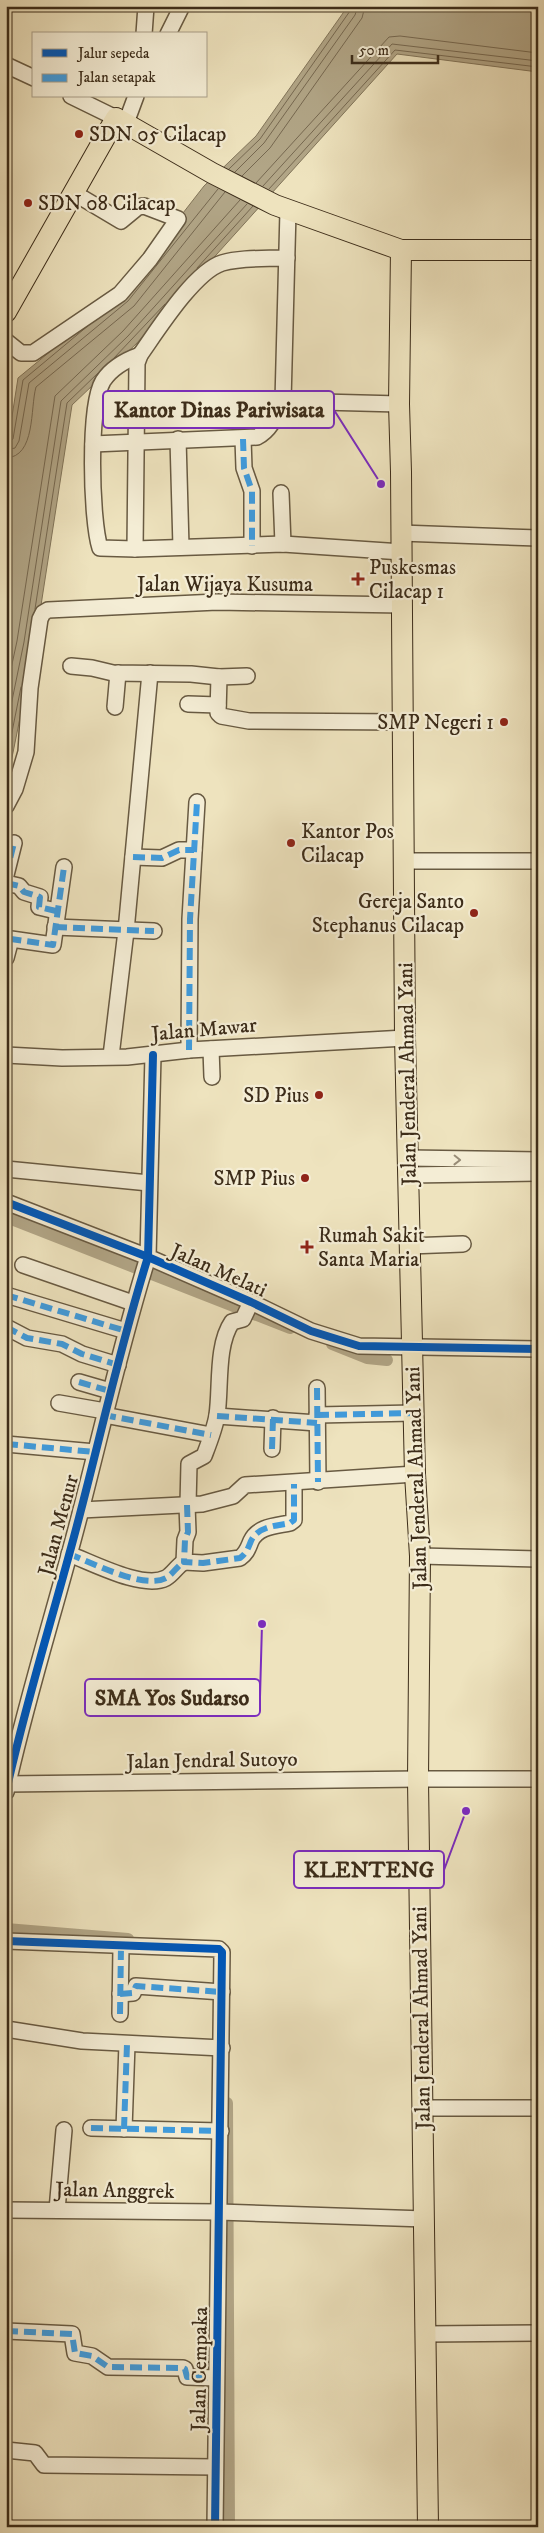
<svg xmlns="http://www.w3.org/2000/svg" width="544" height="2533" viewBox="0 0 544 2533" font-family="'IM FELL DW Pica',serif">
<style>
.water{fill:#b1a586;stroke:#82755a}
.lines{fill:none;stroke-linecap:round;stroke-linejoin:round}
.shore{stroke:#766850;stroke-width:1}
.canal{stroke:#b1a586;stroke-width:12}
.minor-casing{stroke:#685a42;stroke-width:18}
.major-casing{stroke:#3c2c19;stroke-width:22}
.minor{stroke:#f4edd5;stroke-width:15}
.major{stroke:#eee3be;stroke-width:20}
.quiet{stroke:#3f9cdf;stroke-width:6;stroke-dasharray:12 6;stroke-linecap:butt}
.cycleway-casing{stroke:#f4edd5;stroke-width:11}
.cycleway{stroke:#0057b8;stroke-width:8}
.oneway{stroke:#988c77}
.poi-dot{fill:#8f2418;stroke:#f4edd5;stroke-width:2}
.labels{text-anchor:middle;stroke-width:4.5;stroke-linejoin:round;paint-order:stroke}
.poi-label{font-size:21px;fill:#3c2c19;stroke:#f4edd5;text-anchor:start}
.street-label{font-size:21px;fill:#3c2c19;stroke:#f4edd5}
.leader{fill:none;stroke:#7b2cbf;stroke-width:2}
.callout-dot{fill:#7b2cbf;stroke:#f4edd5;stroke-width:2}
.callout{fill:#f4edd5;stroke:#7b2cbf;stroke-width:2}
.callout-label{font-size:22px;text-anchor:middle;font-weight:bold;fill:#3c2c19}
</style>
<rect width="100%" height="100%" fill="#eee3be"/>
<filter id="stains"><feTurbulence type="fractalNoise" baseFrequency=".004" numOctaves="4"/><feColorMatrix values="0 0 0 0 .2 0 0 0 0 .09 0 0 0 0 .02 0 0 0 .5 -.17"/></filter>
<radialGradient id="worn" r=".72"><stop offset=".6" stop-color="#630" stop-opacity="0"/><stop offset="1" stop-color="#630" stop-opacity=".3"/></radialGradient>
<polygon class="water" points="348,6 538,6 538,72 397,54 136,344 72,405 35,644 6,787 6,455 18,378 120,294 204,186 256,136"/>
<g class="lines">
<g class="shore">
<polyline points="229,169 260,139 350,11 351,6"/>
<polyline points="235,172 264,143 355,15 358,6"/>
<polyline points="242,176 270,148 362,18 365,6"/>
<polyline points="256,183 389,37 400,36 538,53"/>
<polyline points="263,186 392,44 538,61"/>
<polyline points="269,189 395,50 538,67"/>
<polyline points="197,268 253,206"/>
<polyline points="114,358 165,304"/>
<polyline points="6,444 13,439 23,380 89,325"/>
<polyline points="6,450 15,448 19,441 29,383 128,301 218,189"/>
<path d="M6 458C36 457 30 408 36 387L134 306 225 192"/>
<polyline points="35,609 67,403 98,373"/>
<polyline points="6,692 17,641 55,396 123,331 240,200"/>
<polyline points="6,730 24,642 61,401 128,336 247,204"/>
<polyline points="6,762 21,687"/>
</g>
<g class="canal">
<polyline points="6,1217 290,1328"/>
<polyline points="332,1344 367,1358 387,1360"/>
<polyline points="6,1929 128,1939"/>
<polyline points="227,2103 229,2527"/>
</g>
<defs>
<g id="minor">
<polyline points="144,34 146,6"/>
<polyline points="168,34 182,6"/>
<polyline points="6,65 34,78"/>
<polyline points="71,96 116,118"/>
<polyline points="126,123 136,96"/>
<polyline points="6,341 21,353 33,353 120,294 150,259 178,219 144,206 138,207 121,221 74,193"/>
<path d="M140 355C126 360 112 367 103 381 88 406 91 520 100 548L135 549 283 544 402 552"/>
<polyline points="283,401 288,211"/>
<polyline points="178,439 181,547"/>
<polyline points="243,439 244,468 252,491 252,546"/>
<path d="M93 444 257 437C271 430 277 414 283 401L399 404"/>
<polyline points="281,493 283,544"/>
<polyline points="401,533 538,538"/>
<path d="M135 549 137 363 140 355C157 331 194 272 222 263 242 257 266 259 287 258"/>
<polyline points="71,666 92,668 113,673 191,674 219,677"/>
<polyline points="247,676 219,677 218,713 221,716 249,721 404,722"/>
<polyline points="188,704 218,705"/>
<polyline points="115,707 118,673"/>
<polyline points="6,806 15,789 26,752 30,688 40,619 43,613 48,610 217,602 402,605"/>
<polyline points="133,857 162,858 179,850 194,850"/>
<polyline points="404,861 538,861"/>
<polyline points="6,875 14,843"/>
<polyline points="6,883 19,886 24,892 40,897 39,907 56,911"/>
<polyline points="55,927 154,931"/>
<polyline points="6,958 11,939 53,945 64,867"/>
<polyline points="211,1049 212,1077"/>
<polyline points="189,1050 190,919 197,802"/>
<polyline points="6,1055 62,1058 127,1057 189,1050 405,1038"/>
<polyline points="153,1055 148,1257 251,1302 311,1331 359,1346 538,1349"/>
<polyline points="111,1056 126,931 150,673"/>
<polyline points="408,1158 538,1160"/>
<polyline points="6,1169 149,1183"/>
<polyline points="409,1175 538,1173"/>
<path d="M6 1202 148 1257C122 1340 103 1425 81 1510 57 1604 27 1696 6 1792"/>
<polyline points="409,1246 463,1244"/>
<polyline points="23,1265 133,1303"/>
<polyline points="6,1295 126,1331"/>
<polyline points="6,1327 27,1338 62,1344 82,1354 118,1365"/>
<polyline points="79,1382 110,1391"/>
<polyline points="317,1388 318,1482"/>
<polyline points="59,1403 105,1411"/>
<polyline points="104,1415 211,1435"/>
<polyline points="317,1415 414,1413"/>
<polyline points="217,1416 317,1423"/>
<polyline points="6,1444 95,1452"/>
<polyline points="272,1449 273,1418"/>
<path d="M188 1504 189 1464 204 1456C209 1443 215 1428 217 1415 221 1388 216 1345 232 1322L243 1319 251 1302"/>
<path d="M187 1505 188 1532 185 1540 184 1562 203 1563 240 1558C247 1553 248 1548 251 1541 258 1526 276 1526 290 1523L294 1520V1484"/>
<polyline points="81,1510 202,1504 233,1496 245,1485 415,1474"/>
<path d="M69 1554C91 1562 143 1590 166 1578 173 1574 177 1566 184 1562"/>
<polyline points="420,1556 538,1559"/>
<polyline points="6,1784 418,1779 538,1779"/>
<polyline points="6,1941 219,1949 222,1952 215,2527"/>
<polyline points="120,1994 133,1993 136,1986 222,1992"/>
<polyline points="120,2014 121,1947"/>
<polyline points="6,2029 82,2041 222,2048"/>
<polyline points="423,2108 538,2108"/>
<polyline points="91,2128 221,2131"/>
<polyline points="124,2129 127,2044"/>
<polyline points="6,2210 219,2212 425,2219"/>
<polyline points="57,2210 64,2130"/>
<polyline points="6,2331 72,2334 75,2353 92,2356 108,2367 183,2368 185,2369 187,2377 216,2378"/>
<polyline points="426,2334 538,2333"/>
<polyline points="6,2450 35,2453 44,2465 215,2467"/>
</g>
<g id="major">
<polyline points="401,250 399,404 401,472 405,1038 415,1474 420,1556 418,1779 428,2527"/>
<polyline points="6,312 116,118 212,173 275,205 401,250 538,250"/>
</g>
</defs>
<use href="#minor" class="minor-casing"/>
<use href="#major" class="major-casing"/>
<use href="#minor" class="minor"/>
<use href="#major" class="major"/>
<g class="quiet">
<polyline points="243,439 244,468 252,491 252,546"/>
<polyline points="133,857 162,858 179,850 194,850"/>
<polyline points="6,875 14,843"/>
<polyline points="6,883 19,886 24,892 40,897 39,907 56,911"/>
<polyline points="55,927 154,931"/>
<polyline points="6,958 11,939 53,945 64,867"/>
<polyline points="189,1050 190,919 197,802"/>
<polyline points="6,1295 126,1331"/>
<polyline points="6,1327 27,1338 62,1344 82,1354 118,1365"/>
<polyline points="79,1382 110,1391"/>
<polyline points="317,1388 318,1482"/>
<polyline points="104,1415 211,1435"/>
<polyline points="317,1415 414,1413"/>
<polyline points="217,1416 317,1423"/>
<polyline points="6,1444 95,1452"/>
<polyline points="272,1449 273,1418"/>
<path d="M187 1505 188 1532 185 1540 184 1562 203 1563 240 1558C247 1553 248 1548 251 1541 258 1526 276 1526 290 1523L294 1520V1484"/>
<path d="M69 1554C91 1562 143 1590 166 1578 173 1574 177 1566 184 1562"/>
<polyline points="120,1994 133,1993 136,1986 222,1992"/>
<polyline points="120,2014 121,1947"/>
<polyline points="91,2128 221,2131"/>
<polyline points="124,2129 127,2044"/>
<polyline points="6,2331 72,2334 75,2353 92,2356 108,2367 183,2368 185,2369 187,2377 216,2378"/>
</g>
<defs>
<g id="cycleway">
<polyline points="153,1055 148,1257 251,1302 311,1331 359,1346 538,1349"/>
<path d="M6 1202 148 1257C122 1340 103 1425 81 1510 57 1604 27 1696 6 1792"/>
<polyline points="6,1941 219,1949 222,1952 215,2527"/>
</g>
</defs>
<use href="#cycleway" class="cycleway-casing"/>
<use href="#cycleway" class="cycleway"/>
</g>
<defs><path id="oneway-chevron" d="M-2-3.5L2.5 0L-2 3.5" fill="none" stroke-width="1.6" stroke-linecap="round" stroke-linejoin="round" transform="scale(1.25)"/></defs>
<use class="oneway" href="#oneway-chevron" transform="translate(457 1160) rotate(1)"/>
<g class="poi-dot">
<circle cx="79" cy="134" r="5"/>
<circle cx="28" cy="203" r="5"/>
<path d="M355.5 571.5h5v5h5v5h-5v5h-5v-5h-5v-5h5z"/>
<circle cx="504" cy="722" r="5"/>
<circle cx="291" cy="843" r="5"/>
<circle cx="474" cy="913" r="5"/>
<circle cx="319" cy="1095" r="5"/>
<circle cx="305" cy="1178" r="5"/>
<path d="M304.5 1239.5h5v5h5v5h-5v5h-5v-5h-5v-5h5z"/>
</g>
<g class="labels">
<g class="poi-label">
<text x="89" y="141">SDN 05 Cilacap</text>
<text x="38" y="210">SDN 08 Cilacap</text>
<text x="369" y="574">Puskesmas<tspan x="369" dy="24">Cilacap 1</tspan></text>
<text x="494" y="729" text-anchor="end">SMP Negeri 1</text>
<text x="301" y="838">Kantor Pos<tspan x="301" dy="24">Cilacap</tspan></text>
<text x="464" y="908" text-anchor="end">Gereja Santo<tspan x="464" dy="24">Stephanus Cilacap</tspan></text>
<text x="309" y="1102" text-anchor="end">SD Pius</text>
<text x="295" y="1185" text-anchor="end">SMP Pius</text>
<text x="318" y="1242">Rumah Sakit<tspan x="318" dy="24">Santa Maria</tspan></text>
</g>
<g class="street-label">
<text x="225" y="591">Jalan Wijaya Kusuma</text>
<text transform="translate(204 1029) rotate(-5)" y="7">Jalan Mawar</text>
<text transform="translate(407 1074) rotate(-91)" y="7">Jalan Jenderal Ahmad Yani</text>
<text transform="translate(219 1270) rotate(24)" y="7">Jalan Melati</text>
<text transform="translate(416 1478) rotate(-92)" y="7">Jalan Jenderal Ahmad Yani</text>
<text transform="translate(58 1525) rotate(-75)" y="7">Jalan Menur</text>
<text transform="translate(212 1760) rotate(-1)" y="7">Jalan Jendral Sutoyo</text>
<text transform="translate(421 2018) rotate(-91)" y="7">Jalan Jenderal Ahmad Yani</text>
<text transform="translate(115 2190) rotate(1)" y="7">Jalan Anggrek</text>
<text transform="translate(199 2369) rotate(-89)" y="7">Jalan Cempaka</text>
</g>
</g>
<path class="leader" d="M381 484L334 410M262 1624L260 1697M466 1811L444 1870"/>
<g class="callout-dot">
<circle cx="381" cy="484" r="5"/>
<circle cx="262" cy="1624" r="5"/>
<circle cx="466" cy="1811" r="5"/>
</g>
<g class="callout">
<rect x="103" y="391" width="231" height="37" rx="5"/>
<rect x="85" y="1679" width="175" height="37" rx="5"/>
<rect x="294" y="1851" width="150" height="37" rx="5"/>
</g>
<g class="callout-label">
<text x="219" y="417">Kantor Dinas Pariwisata</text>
<text x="172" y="1705">SMA Yos Sudarso</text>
<text x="369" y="1877">KLENTENG</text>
</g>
<rect width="544" height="2533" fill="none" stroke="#eee3be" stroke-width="25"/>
<rect x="8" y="8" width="529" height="2518" fill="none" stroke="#3c2c19" stroke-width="2.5"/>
<rect x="12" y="12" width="519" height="2508" fill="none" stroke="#3c2c19"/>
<rect x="32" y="32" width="175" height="65" fill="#f4edd5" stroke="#aaa08a"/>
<rect x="42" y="49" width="25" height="8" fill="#0057b8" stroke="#aaa08a"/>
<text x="78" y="58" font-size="15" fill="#3c2c19">Jalur sepeda</text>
<rect x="42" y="74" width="25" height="8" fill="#3f9cdf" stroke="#aaa08a"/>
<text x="78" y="82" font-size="15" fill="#3c2c19">Jalan setapak</text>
<path d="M352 55v8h86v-8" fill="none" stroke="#3c2c19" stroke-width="2.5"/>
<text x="359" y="55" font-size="15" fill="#3c2c19" stroke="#f4edd5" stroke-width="4" paint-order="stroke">50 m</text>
<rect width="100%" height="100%" filter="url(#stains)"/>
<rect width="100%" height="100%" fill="url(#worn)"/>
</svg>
